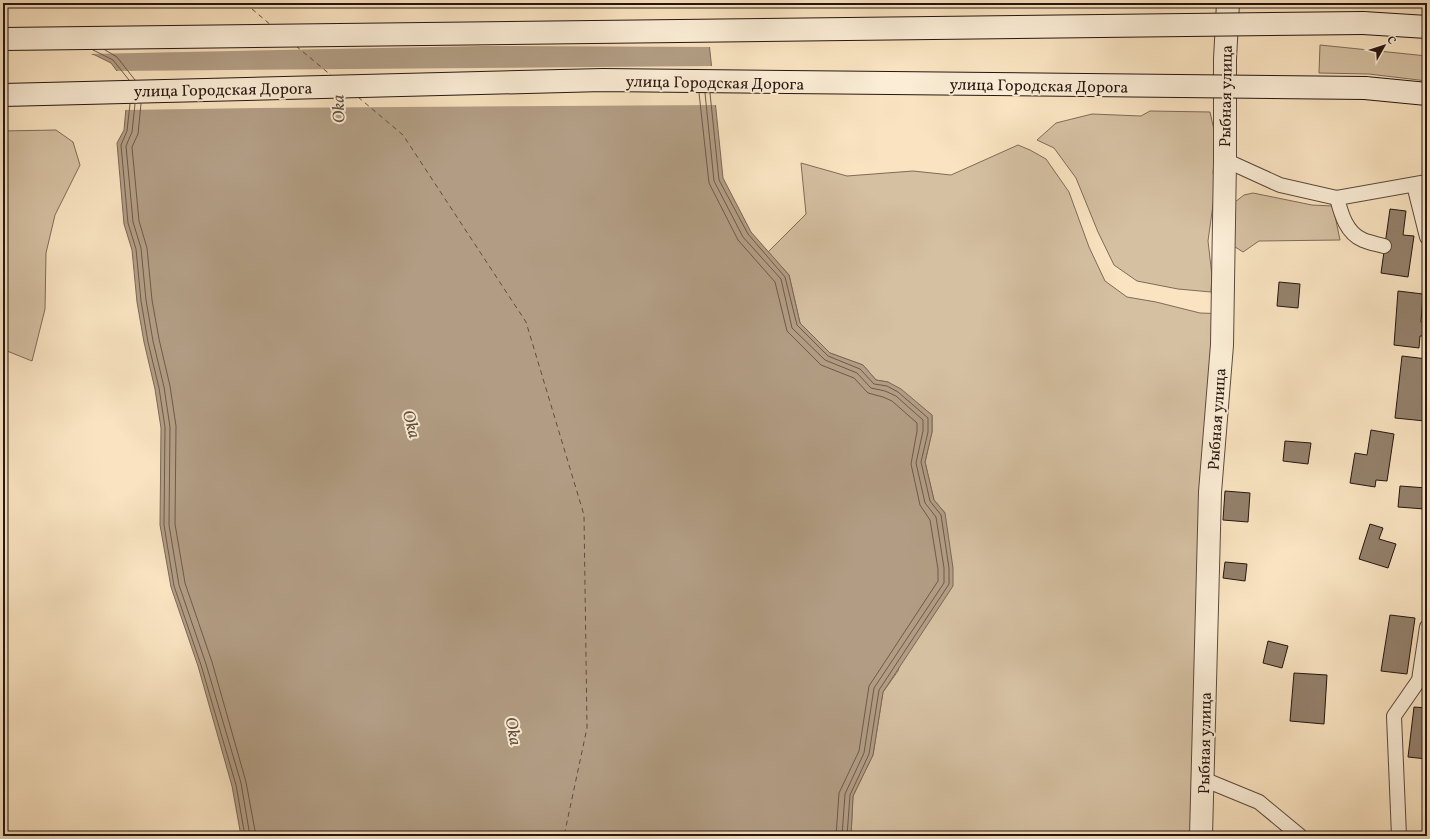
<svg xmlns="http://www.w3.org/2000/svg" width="1430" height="839" viewBox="0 0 1430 839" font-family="Vollkorn,serif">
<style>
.green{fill:#d5c0a2;stroke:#7e6b59}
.water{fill:#b29d84;stroke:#7a6756}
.pier{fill:#f9e3c0}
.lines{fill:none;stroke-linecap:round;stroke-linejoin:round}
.shore{stroke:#6c5a4a;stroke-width:1}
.ferry{stroke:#5f4c3e;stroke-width:1;stroke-dasharray:5 4;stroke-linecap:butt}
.building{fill:#94816c;stroke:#271610}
.lane-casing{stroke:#5c493c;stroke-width:16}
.street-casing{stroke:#5c493c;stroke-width:24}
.secondary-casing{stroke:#271610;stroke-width:24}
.lane{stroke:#fbedd6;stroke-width:14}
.street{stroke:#fbedd6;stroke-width:22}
.secondary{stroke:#fbedd6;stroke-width:22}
.secondary-bridge-casing{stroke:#271610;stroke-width:24;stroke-linecap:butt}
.secondary-bridge{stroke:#fbedd6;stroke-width:22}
.labels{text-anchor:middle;stroke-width:4;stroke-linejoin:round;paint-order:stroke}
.street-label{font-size:16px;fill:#271610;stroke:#fbedd6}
.water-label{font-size:17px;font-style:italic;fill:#5f4c3e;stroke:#fbedd6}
</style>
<rect width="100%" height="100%" fill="#f9e3c0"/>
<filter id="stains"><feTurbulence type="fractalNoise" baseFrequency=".005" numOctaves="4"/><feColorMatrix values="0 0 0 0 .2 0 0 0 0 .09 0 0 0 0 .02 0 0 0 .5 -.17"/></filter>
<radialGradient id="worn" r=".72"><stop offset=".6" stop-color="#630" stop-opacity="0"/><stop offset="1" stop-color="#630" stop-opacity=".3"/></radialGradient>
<g class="green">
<polygon points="1320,45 1427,56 1427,81 1369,74 1319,73"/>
<polygon points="1150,111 1210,112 1214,130 1215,152 1213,173 1216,183 1208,241 1212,276 1211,292 1178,289 1137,281 1114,265 1098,232 1076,178 1054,148 1037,140 1056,123 1092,114 1141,116"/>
<polygon points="56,130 73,142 80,165 55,215 46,253 45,309 32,361 7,351 3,336 3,131"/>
<polygon points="1018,145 1030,150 1046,159 1069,192 1089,247 1105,281 1127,297 1156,302 1200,313 1230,314 1216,493 1208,836 851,836 853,796 873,755 883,692 898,671 945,513 934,500 925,462 932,432 932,415 888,382 876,380 863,365 830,353 800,323 789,275 768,252 806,214 801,163 847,176 913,171 951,175"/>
<polygon points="1253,193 1312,205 1333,206 1340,240 1259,241 1243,252 1229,243 1235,202 1244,195"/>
</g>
<polygon class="water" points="705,3 723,178 751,232 789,275 800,323 830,353 863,365 876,380 888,382 901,389 932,415 932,432 925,462 934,500 945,513 953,568 953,586 883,692 873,755 853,796 851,836 241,836 232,786 198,666 171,587 160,525 161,428 155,389 144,342 137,302 132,250 124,224 117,143 124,130 128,86 111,63 95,55 77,49"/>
<g class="pier">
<polygon points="53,3 707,3 711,47 482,46 87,54 75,50 55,14"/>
<polygon points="713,66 717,105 257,108 123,110 126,86 115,71"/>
</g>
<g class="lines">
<g class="shore">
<polyline points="93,50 113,60 129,80"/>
<polyline points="105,50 117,57 135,80"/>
<polyline points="699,93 709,183 738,240 775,282 787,331 821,365 854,378 868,393 883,397 892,401 917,423 917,431 911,464 920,505 930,520 938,569 938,581 869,686 859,751 839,793 836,836"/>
<polyline points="705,93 714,181 743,237 781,279 792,328 825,360 857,373 871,388 885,391 896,396 923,420 923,431 916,463 925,503 936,517 944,568 944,583 874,688 864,753 845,794 842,836"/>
<polyline points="710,93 719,180 748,234 785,277 797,325 828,356 860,369 874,384 887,386 898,392 928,418 928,432 921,462 930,501 941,515 949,568 949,584 879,690 869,754 850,795 847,836"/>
<polyline points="130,104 127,131 121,145 128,223 136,249 141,301 148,342 159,388 165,427 164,525 174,586 201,665 236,785 245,836"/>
<polyline points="135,104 132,132 126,146 133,222 141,248 146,300 153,341 164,387 170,427 169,525 179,585 206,664 241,783 250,836"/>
<polyline points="141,104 138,134 132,147 139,221 147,248 152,300 159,339 170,386 176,426 175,524 185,583 212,662 246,782 256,836"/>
</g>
<g class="ferry">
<polyline points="245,3 272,26"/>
<polyline points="296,46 332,76"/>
<polyline points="358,97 403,135 526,322 584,515 587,728 564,836"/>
</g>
</g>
<g class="building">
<polygon points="1390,209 1406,211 1403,235 1414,236 1408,277 1381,273"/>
<polygon points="1279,282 1300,284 1298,308 1277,306"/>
<polygon points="1398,291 1423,294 1421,322 1426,323 1425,336 1420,336 1419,348 1394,345"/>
<polygon points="1402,356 1427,359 1427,407 1425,421 1395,418"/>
<polygon points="1371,430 1394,434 1387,481 1376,480 1375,487 1350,483 1355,453 1367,455"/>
<polygon points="1285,441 1311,443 1308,464 1283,461"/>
<polygon points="1400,486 1427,488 1425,509 1398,507"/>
<polygon points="1225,491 1250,493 1248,522 1223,520"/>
<polygon points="1370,524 1383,528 1379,539 1396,544 1388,568 1359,559"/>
<polygon points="1225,562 1247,564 1245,581 1223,578"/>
<polygon points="1390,615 1415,618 1407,674 1381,671"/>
<polygon points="1268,641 1288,646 1282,668 1263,663"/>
<polygon points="1294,673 1327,675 1324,724 1290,721"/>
<polygon points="1414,707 1427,708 1427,759 1408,757"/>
</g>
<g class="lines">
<defs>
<g id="lane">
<polyline points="1225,160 1280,185 1337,198 1427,182"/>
<polyline points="1414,185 1427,237"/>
<path d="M1337 198C1341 213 1346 233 1363 240 1370 243 1377 244 1384 246"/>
<polyline points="1203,779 1259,802 1300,836"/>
<polyline points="1399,836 1394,716 1419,680 1427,627"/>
</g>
<polyline id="street" points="1201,836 1210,492 1222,345 1225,160 1225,59 1228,3"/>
<g id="secondary">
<polyline points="1363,23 1427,27"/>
<polyline points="1365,88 1427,94"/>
</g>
</defs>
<use href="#lane" class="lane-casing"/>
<use href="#street" class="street-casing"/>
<use href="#secondary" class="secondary-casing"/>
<use href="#lane" class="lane"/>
<use href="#street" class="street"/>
<use href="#secondary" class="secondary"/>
<defs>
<g id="secondary-bridge">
<polyline points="3,39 1363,23"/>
<polyline points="3,95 603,80 1365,88"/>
</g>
</defs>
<use href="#secondary-bridge" class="secondary-bridge-casing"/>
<use href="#secondary-bridge" class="secondary-bridge"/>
</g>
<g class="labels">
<g class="street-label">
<text transform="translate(715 82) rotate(1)" y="6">улица Городская Дорога</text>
<text transform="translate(1039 85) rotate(1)" y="6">улица Городская Дорога</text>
<text transform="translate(223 89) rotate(-1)" y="6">улица Городская Дорога</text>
<text transform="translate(1225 96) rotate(-89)" y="6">Рыбная улица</text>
<text transform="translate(1216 419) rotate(-86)" y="6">Рыбная улица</text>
<text transform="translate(1204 743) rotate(-89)" y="6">Рыбная улица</text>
</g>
<g class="water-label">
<text transform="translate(338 109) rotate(-92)" y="6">Oka</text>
<text transform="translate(412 424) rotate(75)" y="6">Oka</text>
<text transform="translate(514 731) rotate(80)" y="6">Oka</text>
</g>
</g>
<rect width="1430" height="839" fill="none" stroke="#f9e3c0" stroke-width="16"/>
<rect x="4" y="4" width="1422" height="831" fill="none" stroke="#271610" stroke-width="2"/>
<rect x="8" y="8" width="1414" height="823" fill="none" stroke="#271610"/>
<g transform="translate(1384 46) rotate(51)" stroke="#fbedd6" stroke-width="3" paint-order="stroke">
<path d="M0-3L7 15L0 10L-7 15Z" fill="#271610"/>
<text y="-6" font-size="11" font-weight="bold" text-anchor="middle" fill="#271610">С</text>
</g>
<rect width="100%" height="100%" filter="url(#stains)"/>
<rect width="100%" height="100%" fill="url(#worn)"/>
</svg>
